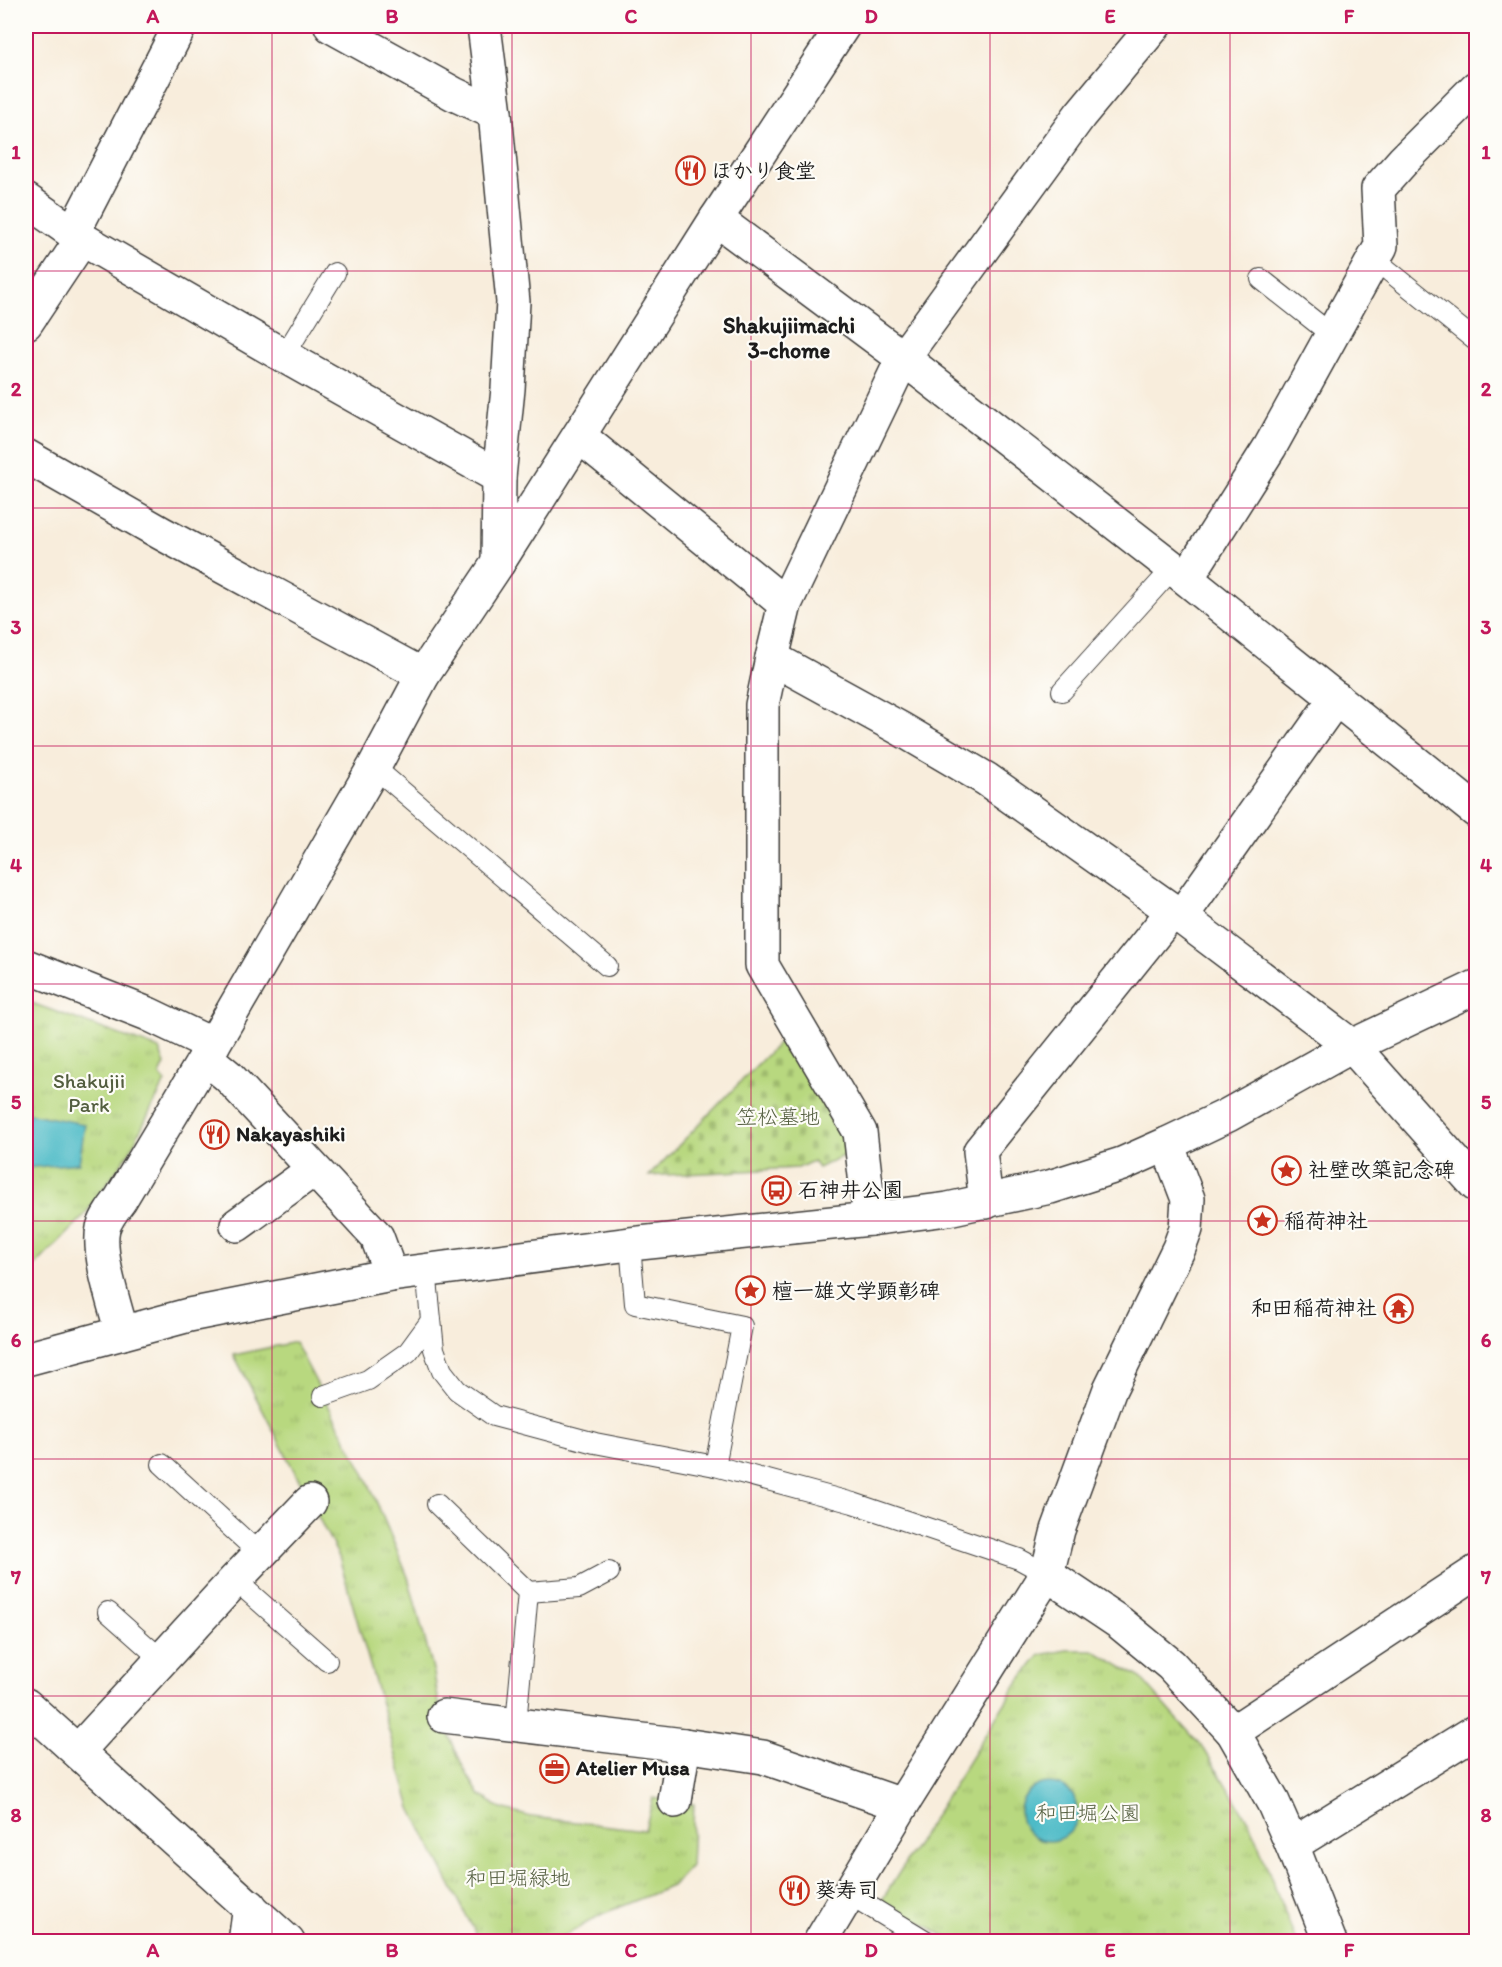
<svg xmlns="http://www.w3.org/2000/svg" width="1502" height="1967" viewBox="0 0 1502 1967" font-family="Itim,'Klee One',sans-serif">
<style>
.grass{fill:url(#grass-tufts);stroke:#6a7a4e;stroke-width:1.5}
.cemetery{fill:url(#cemetery-stones);stroke:#6a7a4e;stroke-width:1.5}
.water{fill:#4dbbc7;stroke:#346c72;stroke-width:1.5}
.lines{fill:none;stroke-linecap:round;stroke-linejoin:round}
.service-casing{stroke:#3d3b39;stroke-width:22}
.minor-casing{stroke:#3d3b39;stroke-width:36}
.tertiary-casing{stroke:#3d3b39;stroke-width:36}
.service{stroke:#fff;stroke-width:20}
.minor{stroke:#fff;stroke-width:33}
.tertiary{stroke:#fff;stroke-width:33}
.grid{fill:none;stroke:#c2185b;stroke-width:1.5;stroke-opacity:0.55}
.labels{text-anchor:middle;stroke-width:4.5;stroke-linejoin:round;paint-order:stroke}
.poi-label{font-size:21px;font-weight:bold;fill:#1c1c1c;stroke:#fdfcf7;text-anchor:start}
.park-label{font-size:21px;fill:#535e3f;stroke:#fdfcf7}
.neighbourhood-label{font-size:22px;font-weight:bold;fill:#1c1c1c;stroke:#fdfcf7}
.neatline{fill:none;stroke:#c2185b;stroke-width:2}
.grid-label{font-size:20px;text-anchor:middle;font-weight:bold;fill:#c2185b}
</style>
<defs>
<pattern id="grass-tufts" width="24" height="20" patternUnits="userSpaceOnUse" patternTransform="scale(1.5)"><rect width="24" height="20" fill="#b8d87f"/><path d="M3 7l-1-3M5 7V3M7 7l1-3M15 17l-1-3M17 17v-4M19 17l1-3" fill="none" stroke="#9eb96d"/></pattern>
<pattern id="cemetery-stones" width="16" height="16" patternUnits="userSpaceOnUse" patternTransform="scale(1.5)"><rect width="16" height="16" fill="#b8d87f"/><path d="M2 7V4a2 2 0 0 1 4 0v3zM10 15v-3a2 2 0 0 1 4 0v3z" fill="#9eb96d"/></pattern>
</defs>
<rect width="100%" height="100%" fill="#fdfcf7"/>
<filter id="ink" filterUnits="userSpaceOnUse"><feTurbulence type="fractalNoise" baseFrequency=".0167" numOctaves="2"/><feDisplacementMap in="SourceGraphic" scale="12" xChannelSelector="R" yChannelSelector="G"/><feConvolveMatrix kernelMatrix="1 2 1 2 8 2 1 2 1" color-interpolation-filters="sRGB"/></filter>
<filter id="wash" filterUnits="userSpaceOnUse"><feTurbulence type="fractalNoise" baseFrequency=".008" numOctaves="4" result="noise"/><feDisplacementMap in="SourceGraphic" scale="24" xChannelSelector="R" yChannelSelector="G"/><feGaussianBlur stdDeviation="1.35" result="paint"/><feColorMatrix in="noise" values="0 0 0 0 0 0 0 0 0 0 0 0 0 0 0 0 0 1.4 0 .05"/><feComposite in="paint" operator="in"/></filter>
<g filter="url(#wash)">
<rect width="100%" height="100%" fill="#f8eddc"/>
<g class="grass">
<polygon points="26,1001 159,1049 165,1064 160,1075 165,1082 129,1153 83,1217 26,1275"/>
<polygon points="295,1342 367,1479 408,1577 434,1673 441,1717 464,1769 479,1794 501,1809 531,1817 645,1830 653,1798 694,1804 691,1866 672,1886 602,1914 556,1941 478,1941 477,1936 411,1808 339,1557 234,1355"/>
<polygon points="1067,1650 1093,1650 1141,1678 1204,1749 1250,1824 1296,1941 954,1941 882,1900 1017,1684 1040,1655"/>
</g>
<polygon class="cemetery" points="790,1031 852,1140 851,1152 818,1168 813,1161 798,1168 649,1176"/>
<g class="water">
<polygon points="26,1113 85,1124 79,1163 26,1168"/>
<circle cx="1049" cy="1812" r="29"/>
</g>
</g>
<g filter="url(#ink)">
<g class="lines">
<defs>
<g id="service">
<polyline points="1374,259 1476,341"/>
<polyline points="1261,279 1332,335"/>
<polyline points="284,356 335,273"/>
<polyline points="1062,691 1173,568"/>
<polyline points="374,767 607,966"/>
<polyline points="630,1244 635,1304 742,1326 715,1466"/>
<polyline points="426,1270 434,1349 442,1371 457,1390 494,1416 595,1443 715,1466 853,1503 1019,1559 1047,1574"/>
<polyline points="323,1396 368,1380 408,1352 430,1322"/>
<polyline points="162,1464 261,1555"/>
<polyline points="437,1504 528,1592 516,1724"/>
<polyline points="235,1580 327,1661"/>
<polyline points="528,1592 579,1588 609,1572"/>
<polyline points="108,1612 162,1660"/>
<polyline points="849,1894 928,1942"/>
</g>
<g id="minor">
<polyline points="331,26 454,94 495,113"/>
<polyline points="484,26 495,113 513,302 508,389 499,477 498,563"/>
<polyline points="26,200 82,239 284,356 499,477"/>
<polyline points="716,219 903,358 1173,568 1476,811"/>
<polyline points="73,233 180,26"/>
<polyline points="26,323 82,239"/>
<polyline points="579,436 785,604"/>
<polyline points="26,456 161,533 423,675"/>
<polyline points="1187,578 1270,447 1381,246 1378,189 1403,161 1476,88"/>
<polyline points="772,658 901,729 986,779 1173,911 1352,1046 1476,1185"/>
<polyline points="1181,917 1336,698"/>
<polyline points="26,966 148,1014 213,1045"/>
<polyline points="205,1057 228,1076 377,1237 391,1275"/>
<polyline points="986,1202 980,1151 1173,911"/>
<polyline points="870,1219 860,1132 762,965 762,705 772,658 785,604 903,358 1080,115 1154,26"/>
<polyline points="237,1225 313,1170"/>
<path d="M122 1333C115 1306 97 1254 103 1228 106 1218 113 1209 120 1200L213 1045 374 767 423 675 498 563 716 219 843 26"/>
<polyline points="1047,1574 1058,1530 1110,1389 1179,1248 1186,1229 1188,1199 1167,1144"/>
<polyline points="444,1716 684,1745 763,1757 902,1805"/>
<polyline points="1233,1732 1476,1572"/>
<polyline points="78,1751 235,1580 310,1502"/>
<polyline points="675,1801 684,1745"/>
<polyline points="1292,1845 1476,1731"/>
<polyline points="245,1942 250,1906"/>
</g>
<g id="tertiary">
<polyline points="26,1359 189,1315 391,1275 630,1244 870,1219 948,1209 1050,1187 1122,1164 1167,1144 1228,1115 1352,1046 1476,987"/>
<polyline points="26,1705 288,1942"/>
<polyline points="820,1942 902,1805 1047,1574 1120,1623 1171,1665 1233,1732 1273,1802 1292,1845 1330,1942"/>
</g>
</defs>
<use href="#service" class="service-casing"/>
<use href="#minor" class="minor-casing"/>
<use href="#tertiary" class="tertiary-casing"/>
<use href="#service" class="service"/>
<use href="#minor" class="minor"/>
<use href="#tertiary" class="tertiary"/>
</g>
</g>
<path class="grid" d="M272 26V1942M512 26V1942M751 26V1942M990 26V1942M1230 26V1942M26 271H1476M26 508H1476M26 746H1476M26 984H1476M26 1221H1476M26 1459H1476M26 1696H1476"/>
<defs>
<symbol id="restaurant-ring" viewBox="-11 -11 22 22"><circle r="9.5" fill="#fdfcf7" stroke="#c8321e" stroke-width="1.5"/><path d="M-5-6h1v4h1v-4h1v4h1v-4h1v5L-1.5 .5V6h-2V.5L-5-1ZM5-6V6H3V1.5H1.5Q1.5-4 5-6Z" fill="#c8321e"/></symbol>
<symbol id="sight-ring" viewBox="-11 -11 22 22"><circle r="9.5" fill="#fdfcf7" stroke="#c8321e" stroke-width="1.5"/><path d="M0-6L1.8-2.2L6-1.7L2.9 1.2L3.7 5.4L0 3.3L-3.7 5.4L-2.9 1.2L-6-1.7L-1.8-2.2Z" fill="#c8321e"/></symbol>
<symbol id="bus-ring" viewBox="-11 -11 22 22"><circle r="9.5" fill="#fdfcf7" stroke="#c8321e" stroke-width="1.5"/><path d="M-5-6H5V4H4V6H2V4H-2V6H-4V4H-5ZM-3.5-4V0h7V-4ZM-3.5 1.2v1.5H-2V1.2ZM2 1.2v1.5H3.5V1.2Z" fill="#c8321e"/></symbol>
<symbol id="temple-ring" viewBox="-11 -11 22 22"><circle r="9.5" fill="#fdfcf7" stroke="#c8321e" stroke-width="1.5"/><path d="M0-6L5-2H3V0L6.5 2.5H4V6H1.5V3h-3V6H-4V2.5H-6.5L-3 0V-2H-5Z" fill="#c8321e"/></symbol>
<symbol id="office-ring" viewBox="-11 -11 22 22"><circle r="9.5" fill="#fdfcf7" stroke="#c8321e" stroke-width="1.5"/><path d="M-6-3h4V-5.5h4V-3h4V5H-6ZM-1-4.5V-3h2v-1.5ZM-6 0V1H6V0Z" fill="#c8321e"/></symbol>
</defs>
<g fill-rule="evenodd">
<use href="#restaurant-ring" x="674" y="154" width="33" height="33"/>
<use href="#restaurant-ring" x="198" y="1118" width="33" height="33"/>
<use href="#sight-ring" x="1270" y="1154" width="33" height="33"/>
<use href="#bus-ring" x="760" y="1174" width="33" height="33"/>
<use href="#sight-ring" x="1246" y="1204" width="33" height="33"/>
<use href="#sight-ring" x="734" y="1274" width="33" height="33"/>
<use href="#temple-ring" x="1382" y="1292" width="33" height="33"/>
<use href="#office-ring" x="538" y="1752" width="33" height="33"/>
<use href="#restaurant-ring" x="778" y="1874" width="33" height="33"/>
</g>
<g class="labels">
<g class="poi-label">
<text x="711" y="178">ほかり食堂</text>
<text x="236" y="1141">Nakayashiki</text>
<text x="1308" y="1177">社壁改築記念碑</text>
<text x="798" y="1197">石神井公園</text>
<text x="1284" y="1228">稲荷神社</text>
<text x="772" y="1298">檀一雄文学顕彰碑</text>
<text x="1377" y="1315" text-anchor="end">和田稲荷神社</text>
<text x="576" y="1775">Atelier Musa</text>
<text x="815" y="1897">葵寿司</text>
</g>
<g class="park-label">
<text x="89" y="1088">Shakujii<tspan x="89" dy="24">Park</tspan></text>
<text x="778" y="1124">笠松墓地</text>
<text x="1088" y="1820">和田堀公園</text>
<text x="518" y="1885">和田堀緑地</text>
</g>
<g class="neighbourhood-label">
<text x="789" y="333">Shakujiimachi<tspan x="789" dy="25">3-chome</tspan></text>
</g>
</g>
<rect width="1502" height="1967" fill="none" stroke="#fdfcf7" stroke-width="66"/>
<rect x="33" y="33" width="1436" height="1901" class="neatline"/>
<g class="grid-label">
<text x="153" y="23">A</text>
<text x="392" y="23">B</text>
<text x="631" y="23">C</text>
<text x="871" y="23">D</text>
<text x="1110" y="23">E</text>
<text x="1349" y="23">F</text>
<text x="16" y="159">1</text>
<text x="1486" y="159">1</text>
<text x="16" y="396">2</text>
<text x="1486" y="396">2</text>
<text x="16" y="634">3</text>
<text x="1486" y="634">3</text>
<text x="16" y="872">4</text>
<text x="1486" y="872">4</text>
<text x="16" y="1109">5</text>
<text x="1486" y="1109">5</text>
<text x="16" y="1347">6</text>
<text x="1486" y="1347">6</text>
<text x="16" y="1584">7</text>
<text x="1486" y="1584">7</text>
<text x="16" y="1822">8</text>
<text x="1486" y="1822">8</text>
<text x="153" y="1957">A</text>
<text x="392" y="1957">B</text>
<text x="631" y="1957">C</text>
<text x="871" y="1957">D</text>
<text x="1110" y="1957">E</text>
<text x="1349" y="1957">F</text>
</g>
</svg>
